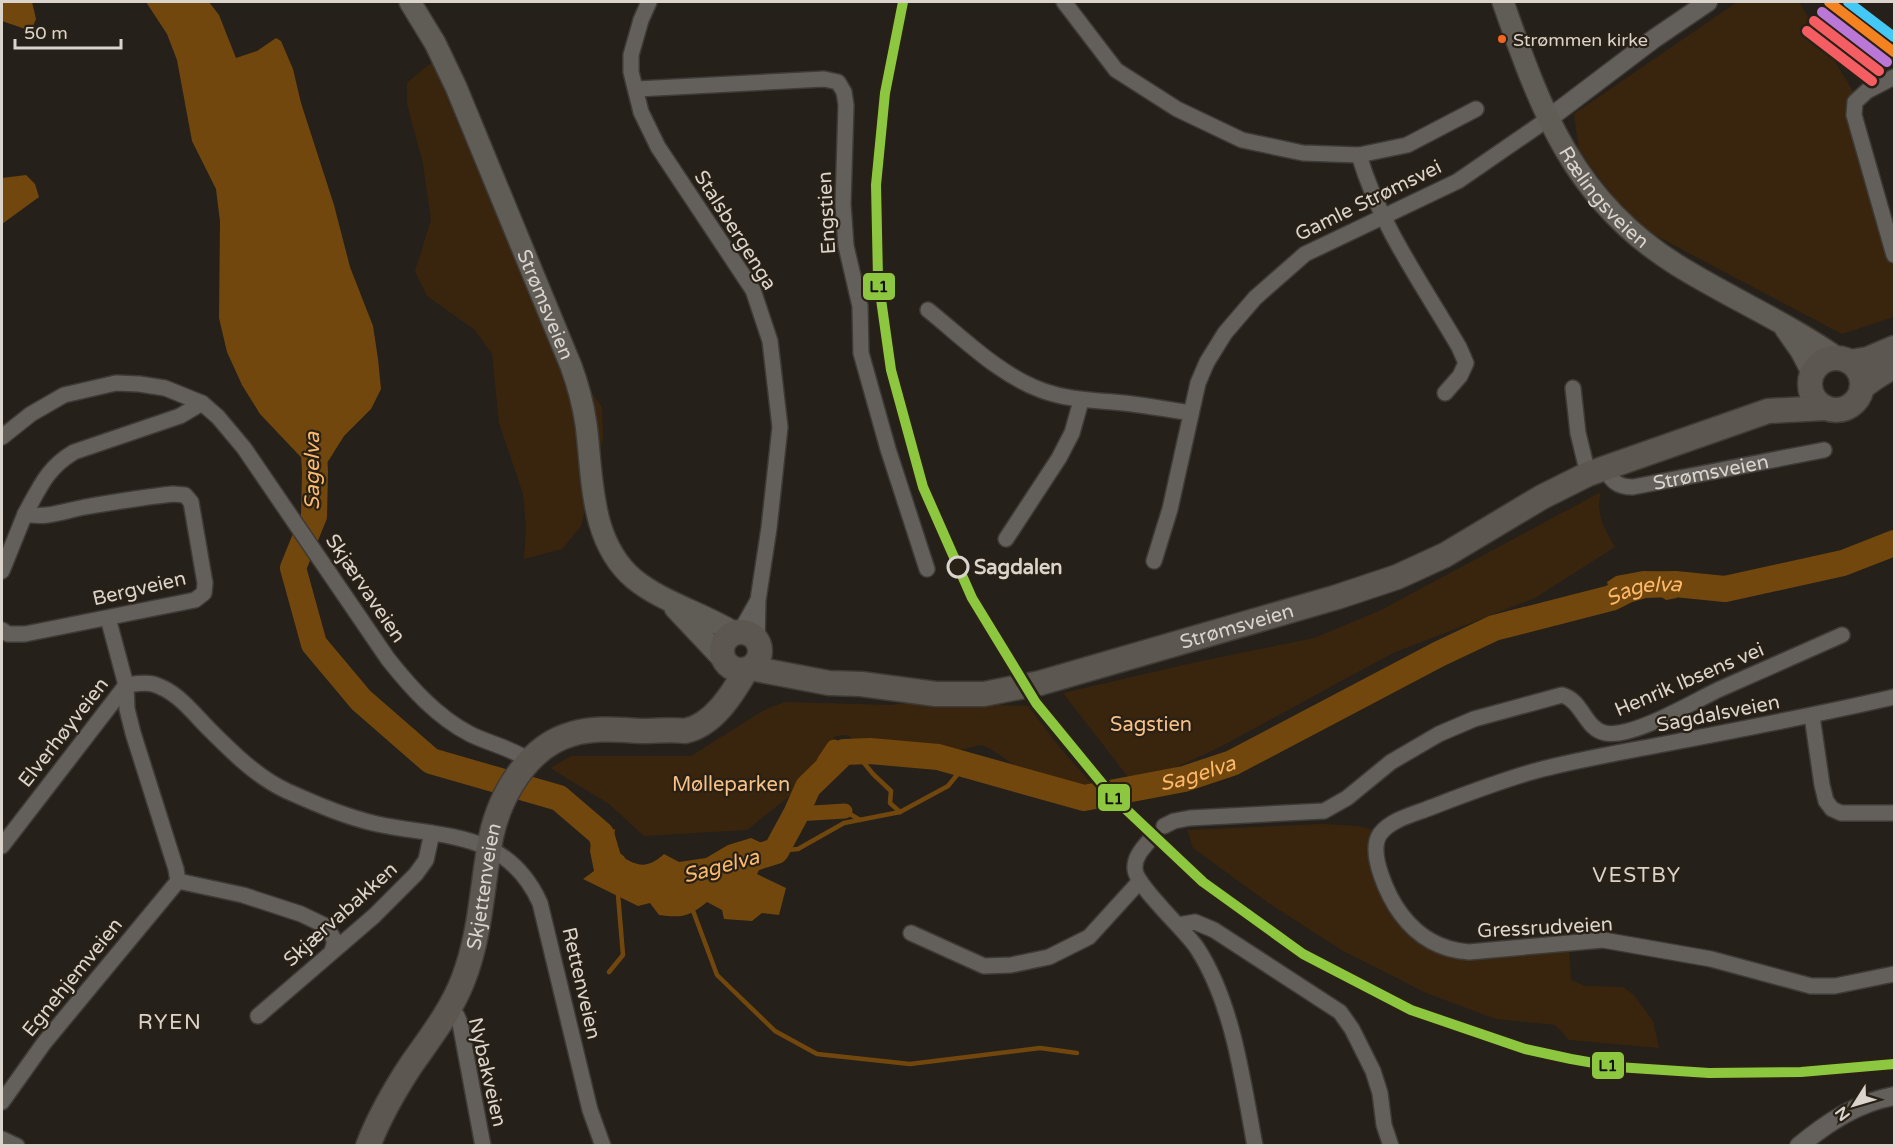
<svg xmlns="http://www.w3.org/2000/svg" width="1896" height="1147" viewBox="0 0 1896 1147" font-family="'Varela Round',sans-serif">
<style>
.green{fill:#39250d}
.water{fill:#71470d}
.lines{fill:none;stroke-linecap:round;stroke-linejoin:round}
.stream{stroke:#71470d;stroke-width:4.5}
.canal{stroke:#71470d;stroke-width:15}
.river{stroke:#71470d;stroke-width:26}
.minor-casing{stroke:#3e3a36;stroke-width:18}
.tertiary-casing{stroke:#3e3a36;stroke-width:21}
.secondary-casing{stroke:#3e3a36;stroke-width:24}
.primary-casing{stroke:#3e3a36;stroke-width:27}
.minor{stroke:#635f5a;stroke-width:15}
.tertiary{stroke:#635f5a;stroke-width:18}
.secondary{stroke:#605c56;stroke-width:21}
.primary{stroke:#5d5751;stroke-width:24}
.rail-1-casing{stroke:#292016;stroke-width:15}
.rail-2-casing{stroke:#292016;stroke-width:15}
.rail-3-casing{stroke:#292016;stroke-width:15}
.rail-4-casing{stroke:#292016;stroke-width:15}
.rail-5-casing{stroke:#292016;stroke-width:15}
.rail-6-casing{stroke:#292016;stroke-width:15}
.rail-1{stroke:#8dc63f;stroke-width:10}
.rail-2{stroke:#f58220;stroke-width:10}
.rail-3{stroke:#ba77d6;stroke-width:10}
.rail-4{stroke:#44c8f5;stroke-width:10}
.rail-5{stroke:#f45e63;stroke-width:10}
.rail-6{stroke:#f45e63;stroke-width:10}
.bus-dot{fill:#f26522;stroke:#292016;stroke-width:2}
.stop-dot{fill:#292016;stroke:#dad4cd;stroke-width:3}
.labels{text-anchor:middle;stroke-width:4.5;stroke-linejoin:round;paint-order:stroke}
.bus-label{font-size:18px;fill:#dad4cd;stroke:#292016;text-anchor:start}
.street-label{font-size:20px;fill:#dad4cd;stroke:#292016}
.stop-label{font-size:20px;font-weight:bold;fill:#dad4cd;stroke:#292016;text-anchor:start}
.park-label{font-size:20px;fill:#f8c185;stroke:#292016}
.water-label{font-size:21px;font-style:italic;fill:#fcb96a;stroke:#292016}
.neighbourhood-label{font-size:21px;letter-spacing:1.5px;fill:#dad4cd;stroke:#292016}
.line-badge{stroke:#292016;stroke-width:2}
.pale-badge-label{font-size:16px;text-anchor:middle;font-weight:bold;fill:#111}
</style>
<rect width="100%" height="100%" fill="#25201a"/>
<g class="green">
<polygon points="1737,2 1799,2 1854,93 1847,101 1892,263 1894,263 1894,317 1842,334 1634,224 1579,151 1574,114"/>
<polygon points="446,56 581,378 602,407 603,438 581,526 562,549 524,559 526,529 523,494 499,423 492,354 475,330 427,296 415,271 431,220 423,164 407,104 407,83 427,66"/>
<path d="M1601 492C1595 512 1604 529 1615 547L1535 598 1393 653 1220 747 1135 786 1063 693 1192 663 1314 638 1379 611Z"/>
<polygon points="785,702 890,705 917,702 1028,706 1061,749 1100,793 1023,771 989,748 981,745 960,750 939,745 930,749 889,744 881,747 855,741 848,735 835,736 831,742 834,745 811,779 747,830 644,836 609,804 550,768 571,756 691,756 764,710"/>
<polygon points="1323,824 1358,826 1390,834 1377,849 1409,920 1457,948 1569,950 1571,980 1586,986 1623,987 1634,995 1653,1021 1659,1048 1569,1040 1555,1025 1496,1019 1426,993 1343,951 1267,902 1193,848 1187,830"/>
</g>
<g class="water">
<polygon points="2,2 32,2 36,19 31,31 2,21"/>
<polygon points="146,2 209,2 219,15 236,58 257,51 276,38 281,41 293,69 301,103 334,205 350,267 373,326 378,359 381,389 371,409 344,436 327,463 315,472 260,414 242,385 227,352 219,318 220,221 216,189 192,141 177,60 167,34"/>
<polygon points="26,175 35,184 39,197 2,224 2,178"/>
<polygon points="1643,571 1680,572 1675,584 1677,598 1666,600 1654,592 1644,591 1615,610 1607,582 1616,576"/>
<path d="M615 829 612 852C635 863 643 873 664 854L679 862 706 858 728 845 751 838 768 846 776 863 761 866 757 874 786 888 779 915 762 913 752 921 724 919 722 910 707 902C689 917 681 918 659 915L650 903 638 906 583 879 594 871 590 851 592 835Z"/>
</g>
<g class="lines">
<g class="stream">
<polyline points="855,752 873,774 891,791 890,803 900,812"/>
<polyline points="845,811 860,820"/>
<polyline points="776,851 798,849 844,823 900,812 948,786 965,765"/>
<polyline points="692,908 717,975 775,1031 817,1054 910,1064 1040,1048 1077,1053"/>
<polyline points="609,972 623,955 618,895 620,891"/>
</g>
<g class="canal">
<polyline points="824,762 834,747"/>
<polyline points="796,814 845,811"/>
</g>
<g class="river">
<polyline points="313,437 315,472 314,516 293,568 314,644 361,700 431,761 559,798 601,834 609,861 614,865"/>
<path id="s1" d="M738 863 776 851 796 814 808 787 844 752 870 751 938 757 1084 798 1184 779 1232 763 1439 654 1494 628 1611 598 1627 590 1644 585 1675 584 1725 589 1843 563 1894 543"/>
</g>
<defs>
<g id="minor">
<polyline points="649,2 641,20 631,55 631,72 641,112 658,147 753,290 770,341 780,427 769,528 758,600 757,641"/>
<polyline points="1064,2 1116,70 1177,109 1242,140 1303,153 1359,155 1407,145 1476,109"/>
<polyline points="1894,77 1867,91 1855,102 1854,115 1894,255"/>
<polyline points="637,89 824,79 838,82 844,92 846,105 843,204 846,246 860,306 861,353 888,449 927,569"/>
<path d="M1359 155C1379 224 1423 285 1459 347L1466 363 1460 376 1445 393"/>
<path d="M928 310C963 338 998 374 1041 390 1065 399 1088 400 1113 402 1139 404 1165 409 1191 413"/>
<polyline points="1573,388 1578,433 1588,474"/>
<path d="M2 437 31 414 64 395 116 383 139 384 165 388 202 403 218 417 244 448 388 659C411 688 437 717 470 734 490 744 512 748 530 761"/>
<path id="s2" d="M1604 468C1612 481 1617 487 1633 487L1824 450"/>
<path d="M25 514C40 487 47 468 74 452L180 416 202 403"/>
<polyline points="1006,539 1059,458 1072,433 1081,401"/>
<polyline points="1154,561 1170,509 1198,383 1207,362 1225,333 1255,298 1305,254 1458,181 1548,119"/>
<path d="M2 571 25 514C46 519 64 511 85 507 114 502 143 497 173 494L185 495 191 502 205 583 204 593 195 600 25 634H8L2 630"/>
<polyline points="108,618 126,685 127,709 133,733 176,869 178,881"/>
<polyline points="740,632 757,602"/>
<path d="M1894 697C1816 715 1738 730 1659 745 1618 753 1576 760 1535 771 1499 781 1466 794 1432 807 1415 814 1391 819 1380 834 1367 853 1389 898 1401 914 1418 937 1441 950 1469 952L1603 940 1711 959 1811 986H1835L1894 974"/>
<polyline points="1812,716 1822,785 1826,801 1832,809 1841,813 1894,813"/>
<path d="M1164 826 1174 821 1190 818 1324 811 1347 798 1391 762 1439 734 1474 719 1562 695C1582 700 1585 729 1605 733 1632 739 1694 701 1720 689 1760 671 1802 653 1842 635"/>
<path d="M1149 841C1142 849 1134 858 1135 869 1135 885 1186 931 1197 948 1233 1003 1243 1082 1255 1146"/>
<path d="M2 846 126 685C134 684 145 682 153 684 177 691 192 712 209 729 232 752 258 778 287 791 316 804 346 817 377 824 443 838 507 830 540 903L590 1110 603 1146"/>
<polyline points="1178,925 1195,922 1214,930 1340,1012 1352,1029 1373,1071 1380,1093 1384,1125 1391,1146"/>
<polyline points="911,933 984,966 1011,965 1049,957 1089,937 1140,881"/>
<polyline points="449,1009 457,1016 460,1023 483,1146"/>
<polyline points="258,1016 374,916 416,874 426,860 432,833"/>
<polyline points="2,1102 44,1043 178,881 243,895 301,914 326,926 335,941 332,951"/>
<polyline points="2,1139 17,1146"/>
</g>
<g id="tertiary">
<polyline points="1548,119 1655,38 1708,2"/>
<path d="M1799 1146C1828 1122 1857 1103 1894 1096"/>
</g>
<g id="secondary">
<path id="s3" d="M410 2 435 43 456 87 571 366C578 385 583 404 586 424 593 476 589 541 634 579 662 602 703 613 735 633"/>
<path id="s4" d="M1503 2C1541 111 1574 201 1677 265 1730 298 1788 323 1839 359"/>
<polyline points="1785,328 1801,351 1813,374"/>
<polyline points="675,608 724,660"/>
</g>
<g id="primary">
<circle cx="1836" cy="384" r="26"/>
<polyline points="1850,362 1868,359 1894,348"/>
<polyline points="1862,387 1876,377 1894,366"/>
<circle cx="741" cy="651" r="19"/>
<path id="s5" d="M750 668 829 683 861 684 936 694H984L1040 683 1337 597 1397 577 1445 555 1542 497 1588 474 1768 411 1826 408"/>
<path id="s6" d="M368 1146C379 1117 394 1091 411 1065 430 1038 451 1011 463 980 481 934 482 885 491 837 500 795 528 746 572 734 595 727 620 730 644 731 658 731 671 729 685 731 714 725 733 693 747 669"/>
</g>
</defs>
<use href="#minor" class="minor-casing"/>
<use href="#tertiary" class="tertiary-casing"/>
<use href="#secondary" class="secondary-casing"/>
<use href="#primary" class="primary-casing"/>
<use href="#minor" class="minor"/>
<use href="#tertiary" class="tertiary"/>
<use href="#secondary" class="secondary"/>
<use href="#primary" class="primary"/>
<defs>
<polyline id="rail-1" points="903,2 885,93 876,185 878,278 891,370 923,487 972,598 1036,703 1114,798 1203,882 1303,954 1411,1010 1525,1049 1571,1059 1617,1067 1709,1073 1801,1072 1894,1064"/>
<polyline id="rail-2" points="1829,2 1894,52"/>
<polyline id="rail-3" points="1822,12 1887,62"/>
<polyline id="rail-4" points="1848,2 1894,37"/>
<polyline id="rail-5" points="1814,21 1879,71"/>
<polyline id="rail-6" points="1807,31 1872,81"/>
</defs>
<use href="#rail-1" class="rail-1-casing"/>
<use href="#rail-2" class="rail-2-casing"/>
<use href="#rail-3" class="rail-3-casing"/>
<use href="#rail-4" class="rail-4-casing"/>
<use href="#rail-5" class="rail-5-casing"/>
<use href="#rail-6" class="rail-6-casing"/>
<use href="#rail-1" class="rail-1"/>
<use href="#rail-2" class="rail-2"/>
<use href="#rail-3" class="rail-3"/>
<use href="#rail-4" class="rail-4"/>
<use href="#rail-5" class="rail-5"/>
<use href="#rail-6" class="rail-6"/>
</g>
<circle class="bus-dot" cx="1502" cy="39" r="5"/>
<circle class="stop-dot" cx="958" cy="567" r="10"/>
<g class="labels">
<g class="bus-label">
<text x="1513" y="46">Strømmen kirke</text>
</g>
<g class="street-label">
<text dy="7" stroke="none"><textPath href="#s4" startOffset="222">Rælingsveien</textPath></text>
<text transform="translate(1368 200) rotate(-26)" y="7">Gamle Strømsvei</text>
<text transform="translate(826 213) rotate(-93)" y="7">Engstien</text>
<text transform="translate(736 230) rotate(58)" y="7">Stalsbergenga</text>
<text dy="7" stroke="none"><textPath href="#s3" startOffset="332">Strømsveien</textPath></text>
<text dy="7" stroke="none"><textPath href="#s2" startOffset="116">Strømsveien</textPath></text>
<text transform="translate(139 588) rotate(-13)" y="7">Bergveien</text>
<text transform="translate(366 588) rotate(56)" y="7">Skjærvaveien</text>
<text dy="7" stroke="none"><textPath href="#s5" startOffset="498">Strømsveien</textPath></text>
<text transform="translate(1689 679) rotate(-23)" y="7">Henrik Ibsens vei</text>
<text transform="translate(1718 713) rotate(-11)" y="7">Sagdalsveien</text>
<text transform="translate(63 732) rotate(-52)" y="7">Elverhøyveien</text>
<text dy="7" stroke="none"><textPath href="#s6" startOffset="288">Skjettenveien</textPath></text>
<text transform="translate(340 914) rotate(-42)" y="7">Skjærvabakken</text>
<text transform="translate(1545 927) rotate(-3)" y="7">Gressrudveien</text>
<text transform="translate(72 977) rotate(-51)" y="7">Egnehjemveien</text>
<text transform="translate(582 983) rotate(77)" y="7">Rettenveien</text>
<text transform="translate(488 1072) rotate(77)" y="7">Nybakveien</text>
</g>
<g class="stop-label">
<text x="974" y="574">Sagdalen</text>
</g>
<g class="park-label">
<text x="1151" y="731">Sagstien</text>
<text x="731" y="791">Mølleparken</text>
</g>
<g class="water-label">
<text transform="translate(312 471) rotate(-90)" y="7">Sagelva</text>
<text dy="7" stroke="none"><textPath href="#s1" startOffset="1010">Sagelva</textPath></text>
<text dy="7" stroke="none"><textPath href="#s1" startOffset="524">Sagelva</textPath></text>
<text transform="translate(721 866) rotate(-15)" y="7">Sagelva</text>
</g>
<g class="neighbourhood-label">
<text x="1637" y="882">VESTBY</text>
<text x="170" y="1029">RYEN</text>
</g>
</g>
<g class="line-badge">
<rect x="862" y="272" width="34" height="29" rx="6" fill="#8dc63f"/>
<rect x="1097" y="783" width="34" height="29" rx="6" fill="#8dc63f"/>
<rect x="1591" y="1051" width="34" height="29" rx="6" fill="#8dc63f"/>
</g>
<g class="pale-badge-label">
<text x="879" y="292">L1</text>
<text x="1114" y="804">L1</text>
<text x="1608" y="1071">L1</text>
</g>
<rect width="1896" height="1147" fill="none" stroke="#dad4cd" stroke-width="6"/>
<g transform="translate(1854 1105) rotate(233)" stroke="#292016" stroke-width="4.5" paint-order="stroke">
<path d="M0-4.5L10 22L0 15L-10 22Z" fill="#dad4cd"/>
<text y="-9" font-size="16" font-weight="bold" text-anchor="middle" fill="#dad4cd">N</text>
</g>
<path d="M15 39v9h106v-9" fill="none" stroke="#dad4cd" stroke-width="3"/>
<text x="24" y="39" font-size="18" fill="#dad4cd" stroke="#292016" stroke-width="4.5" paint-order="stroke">50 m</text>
</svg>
